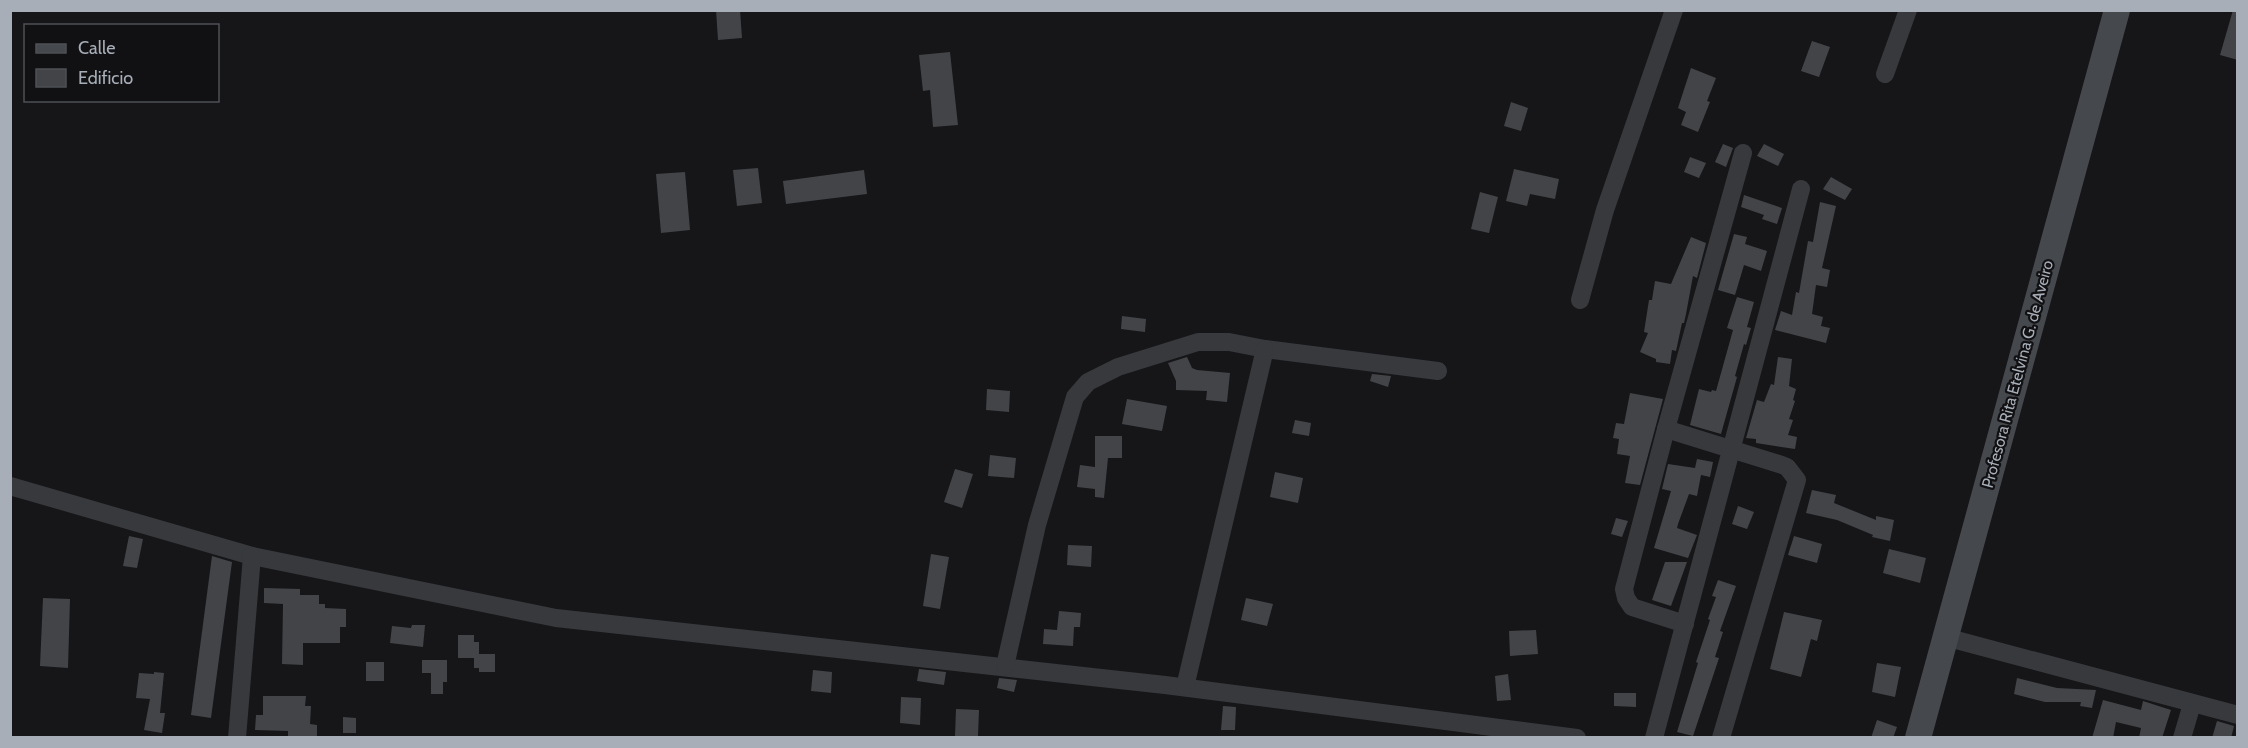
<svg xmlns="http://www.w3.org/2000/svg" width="2248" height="748" viewBox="0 0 2248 748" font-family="Cabin,sans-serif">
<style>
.building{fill:#424448}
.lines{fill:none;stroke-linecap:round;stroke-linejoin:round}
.street{stroke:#37393d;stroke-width:18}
.secondary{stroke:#45484d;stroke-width:26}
.labels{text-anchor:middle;stroke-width:4.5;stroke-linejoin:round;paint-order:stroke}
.street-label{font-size:16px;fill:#a8aeb8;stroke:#111113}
</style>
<rect width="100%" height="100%" fill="#161618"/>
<g class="building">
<polygon points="716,10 740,10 742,38 718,40"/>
<polygon points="2233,10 2238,10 2238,60 2220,55"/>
<polygon points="1812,41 1830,47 1819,77 1801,71"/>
<polygon points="950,52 958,125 933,127 930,90 923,91 919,55"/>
<polygon points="1691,68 1716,78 1707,101 1710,102 1698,132 1681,125 1686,112 1678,108"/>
<polygon points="1511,102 1528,108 1521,131 1504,126"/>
<polygon points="1723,144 1733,148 1726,167 1715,162"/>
<polygon points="1764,144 1784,154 1778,166 1757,156"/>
<polygon points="1690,157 1706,163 1699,178 1684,172"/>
<polygon points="758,168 762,203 737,206 733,170"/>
<polygon points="1514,169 1559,179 1555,199 1530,194 1527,206 1506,201"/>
<polygon points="864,170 867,194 786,204 783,181"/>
<polygon points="685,172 690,230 661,233 656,174"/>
<polygon points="1831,177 1852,189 1845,200 1823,189"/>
<polygon points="1480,192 1498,197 1489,233 1471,229"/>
<polygon points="1744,195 1782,208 1777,224 1762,219 1764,215 1741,207"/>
<polygon points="1820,202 1836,206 1822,268 1830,270 1827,287 1816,285 1812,314 1823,317 1821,326 1830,328 1826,343 1775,330 1781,311 1792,315 1796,292 1799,293 1808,241 1813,242"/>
<polygon points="1734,234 1747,237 1745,244 1767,251 1761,271 1744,265 1735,295 1718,290"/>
<polygon points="1691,237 1706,243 1697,278 1693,276 1686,314 1684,323 1682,323 1676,351 1672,350 1670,364 1656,362 1656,359 1640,352 1648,333 1644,332 1649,300 1652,300 1655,281 1671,284"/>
<polygon points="1737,297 1754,302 1747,327 1751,328 1746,345 1744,344 1735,376 1737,377 1721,434 1690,425 1699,389 1711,392 1712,390 1716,391 1733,330 1727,328"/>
<polygon points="1122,316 1146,319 1145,332 1121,329"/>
<polygon points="1187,357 1192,368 1197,370 1230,373 1227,402 1206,400 1207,391 1176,390 1176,381 1168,363"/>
<polygon points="1778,357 1792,359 1789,386 1796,389 1793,400 1795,401 1789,419 1793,420 1788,435 1797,437 1795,449 1756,443 1756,439 1746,438 1757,400 1764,402 1771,384 1774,385"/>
<polygon points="1372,374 1391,376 1388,387 1370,381"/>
<polygon points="987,389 1010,391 1009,412 986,410"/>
<polygon points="1630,393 1663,399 1640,485 1625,483 1630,456 1617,454 1619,439 1613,438 1616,423 1624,424"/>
<polygon points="1127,399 1167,406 1162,431 1122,424"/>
<polygon points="1295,420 1311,423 1309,436 1292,433"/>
<polygon points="1095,436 1122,436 1122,458 1108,458 1104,498 1095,497 1095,489 1077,487 1080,465 1095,467"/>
<polygon points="990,455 1016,458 1014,478 988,476"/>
<polygon points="1697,459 1713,462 1710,477 1701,475 1697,496 1689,494 1678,524 1677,528 1697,535 1688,558 1654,548 1671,491 1662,489 1668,464 1695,468"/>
<polygon points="955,469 973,474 962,508 944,502"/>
<polygon points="1275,472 1303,478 1298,503 1270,497"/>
<polygon points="1812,490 1836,495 1834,503 1876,520 1876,516 1894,520 1890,541 1872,537 1873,535 1837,520 1806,513"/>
<polygon points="1738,506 1754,512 1747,529 1732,524"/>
<polygon points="1616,518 1628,521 1622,537 1611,534"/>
<polygon points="129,536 143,539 137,568 123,566"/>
<polygon points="1794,536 1822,544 1817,563 1788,555"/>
<polygon points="1068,545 1092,546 1091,567 1067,565"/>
<polygon points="1889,549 1926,558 1920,583 1883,573"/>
<polygon points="931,554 949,557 940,609 923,606"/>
<polygon points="212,556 232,562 211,718 191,715"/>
<polygon points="1665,562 1687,562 1671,606 1652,600"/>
<polygon points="1718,580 1736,586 1720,631 1723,632 1715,657 1719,658 1693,736 1677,732 1698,663 1696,662 1710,620 1708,619 1716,597 1712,596"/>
<polygon points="264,588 300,589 300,595 319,595 319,604 325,604 325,608 346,609 346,627 340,627 340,643 303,643 303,665 282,664 283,604 264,603"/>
<polygon points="43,598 70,599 68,668 40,666"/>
<polygon points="1246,598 1273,604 1267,626 1241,620"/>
<polygon points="1059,611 1081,613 1080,627 1074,627 1073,646 1043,644 1044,629 1057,630"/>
<polygon points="1784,612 1822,620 1817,641 1811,639 1801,677 1770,669"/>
<polygon points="412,625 425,625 423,647 390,643 392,626 411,628"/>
<polygon points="1536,630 1538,654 1510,656 1509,631"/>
<polygon points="458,635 474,635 474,642 479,642 479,654 495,654 495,672 479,672 479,668 474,668 474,658 458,658"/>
<polygon points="422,660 447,660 447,682 443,682 443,694 431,694 431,673 422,673"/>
<rect x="366" y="662" width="18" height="19"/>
<polygon points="1877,663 1901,667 1895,697 1872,692"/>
<polygon points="919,669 946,672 944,685 917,681"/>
<polygon points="813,670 832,672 831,693 811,691"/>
<polygon points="154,672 164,673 160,713 165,713 162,733 144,730 150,699 136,698 139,673 154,674"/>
<polygon points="1508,674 1511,700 1497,701 1495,676"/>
<polygon points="999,678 1017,680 1014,692 997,688"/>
<polygon points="2017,678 2057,688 2096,690 2092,708 2080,706 2081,702 2045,702 2014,694"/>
<polygon points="1614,693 1636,693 1636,707 1614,706"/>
<polygon points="263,696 306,696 305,706 311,706 310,724 317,725 317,738 288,738 288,731 255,730 256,715 263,715"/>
<polygon points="901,697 921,698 920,725 900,723"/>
<polygon points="2103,700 2141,710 2143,701 2171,710 2162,738 2139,738 2141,728 2116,722 2113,738 2092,738"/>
<polygon points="1223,706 1236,707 1235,730 1221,730"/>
<polygon points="956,709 979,710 978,736 955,736"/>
<polygon points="343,717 356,718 356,733 343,733"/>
<polygon points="1877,720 1897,727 1893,738 1871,738"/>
<polygon points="2217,721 2234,726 2231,738 2212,738"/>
</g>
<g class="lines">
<g class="street">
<polyline points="1885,74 1908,10"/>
<polyline points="1580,300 1605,210 1674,10"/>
<polyline points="1666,429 1782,465 1787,467 1797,480 1721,738"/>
<polyline points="10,486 252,556 556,618 1165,685 1577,738"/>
<polyline points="1685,624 1632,607 1626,598 1624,589 1666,429 1743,153"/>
<polyline points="1945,637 2238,715"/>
<polyline points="1005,666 1037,525 1075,397 1088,382 1118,367 1198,342 1229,342 1265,349 1438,371"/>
<polyline points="1185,687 1265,349"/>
<polyline points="237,738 252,556"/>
<polyline points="1654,738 1801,189"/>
<polyline points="2182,738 2192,704"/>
</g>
<polyline class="secondary" points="1918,738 2117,10"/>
</g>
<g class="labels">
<g class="street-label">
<text transform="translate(2017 374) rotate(-75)" y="6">Profesora Rita Etelvina G. de Aveiro</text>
</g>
</g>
<rect width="2248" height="748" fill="none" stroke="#a8aeb8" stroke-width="24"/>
<rect x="24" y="24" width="195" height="78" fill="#111113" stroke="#4d5055" stroke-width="1.5"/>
<rect x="36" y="44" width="30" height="9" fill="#45484d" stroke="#4d5055" stroke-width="1.5"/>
<text x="78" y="54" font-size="18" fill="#a8aeb8">Calle</text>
<rect x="36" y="69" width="30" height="18" fill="#424448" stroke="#4d5055" stroke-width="1.5"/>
<text x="78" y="84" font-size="18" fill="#a8aeb8">Edificio</text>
</svg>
